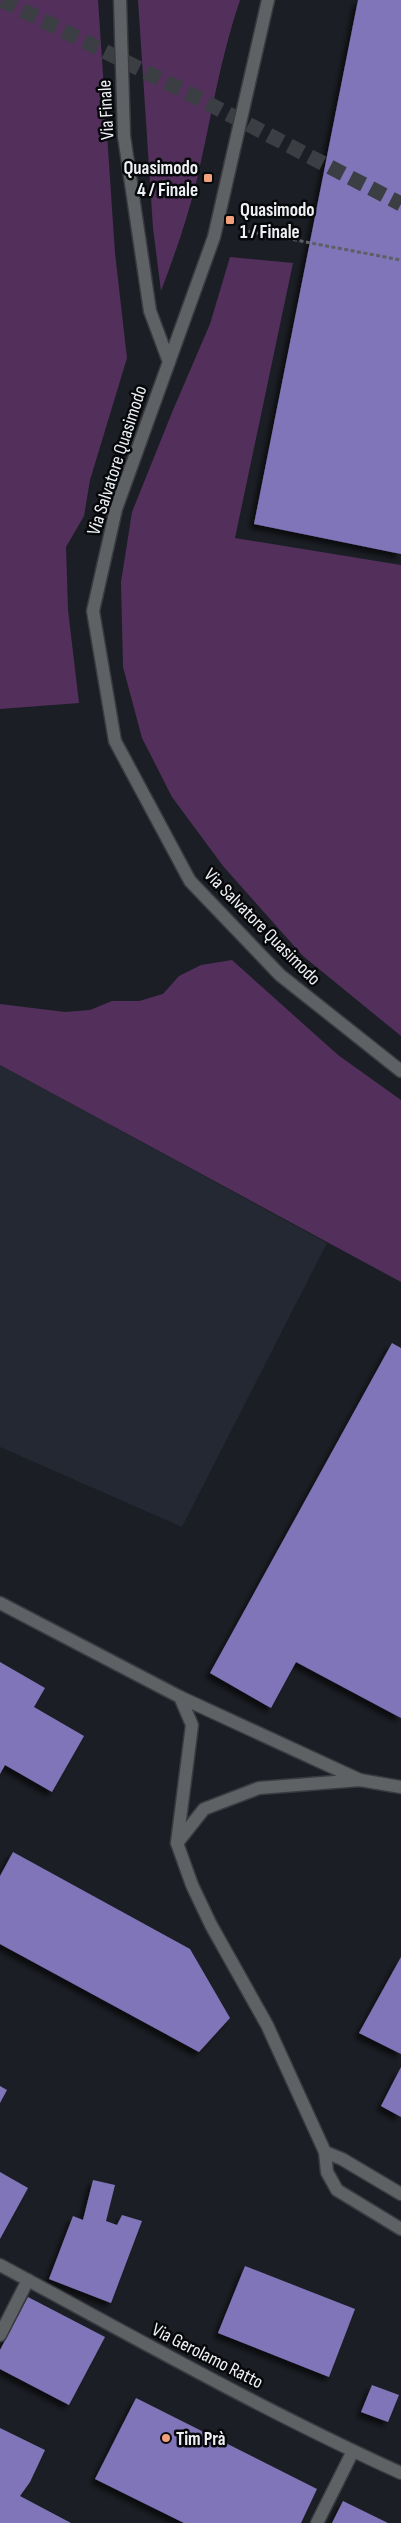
<svg xmlns="http://www.w3.org/2000/svg" width="401" height="2523" viewBox="0 0 401 2523" font-family="'Sofia Sans Condensed',sans-serif">
<style>
.built{fill:#232832}
.green{fill:#52305b}
.building{fill:#8075b8;filter:url(#shadow)}
.lines{fill:none;stroke-linecap:round;stroke-linejoin:round}
.highway-tunnel{stroke:#3b3e43;stroke-width:15;stroke-dasharray:15 8;stroke-linecap:butt}
.minor-casing{stroke:#393b41;stroke-width:15}
.path{stroke:#5c5f64;stroke-width:3;stroke-dasharray:4 2.5;stroke-linecap:butt}
.minor{stroke:#5f6264;stroke-width:12}
.poi-dot{fill:#f1a17c;stroke:#07080a;stroke-width:2}
.labels{text-anchor:middle;stroke-width:5;stroke-linejoin:round;paint-order:stroke}
.street-label{font-size:19px;fill:#eef0f4;stroke:#07080a}
.poi-label{font-size:19px;font-weight:bold;fill:#eef0f4;stroke:#07080a;text-anchor:start}
</style>
<defs>
<filter id="shadow"><feDropShadow dx="-4.5" dy="4.5" stdDeviation="2.5" flood-color="#0009"/></filter>
</defs>
<rect width="100%" height="100%" fill="#1b1e24"/>
<polygon class="built" points="0,1065 327,1243 182,1527 0,1447"/>
<g class="green">
<polygon points="0,0 98,0 115,253 127,358 90,480 84,516 66,547 68,610 79,703 0,709"/>
<path d="M138 0H240C220 58 211 119 197 179 188 217 175 254 161 291L153 228Z"/>
<polygon points="230,257 293,263 235,538 401,565 401,1036 303,956 223,866 172,797 142,738 123,667 121,582 132,512 173,410 210,324"/>
<polygon points="232,960 338,1055 401,1100 401,1282 0,1065 0,1004 65,1012 90,1010 112,1001 139,1001 163,994 179,976 201,965"/>
</g>
<g class="building">
<polygon points="358,0 401,0 401,554 254,524"/>
<polygon points="392,1343 401,1348 401,1718 296,1662 271,1708 210,1673"/>
<polygon points="0,1662 45,1688 34,1707 84,1736 52,1792 5,1765 0,1774"/>
<polygon points="13,1852 190,1949 230,2018 199,2052 0,1944 0,1876"/>
<polygon points="401,1957 401,2054 359,2033"/>
<polygon points="401,2067 401,2117 381,2106"/>
<polygon points="0,2086 7,2090 0,2103"/>
<polygon points="0,2172 28,2188 0,2239"/>
<polygon points="93,2180 115,2185 106,2221 117,2225 122,2215 142,2221 111,2303 49,2279 73,2216 83,2220"/>
<polygon points="245,2266 355,2309 329,2377 218,2333"/>
<polygon points="28,2297 105,2337 69,2405 0,2369 0,2350"/>
<polygon points="372,2385 399,2395 388,2422 361,2412"/>
<polygon points="136,2398 317,2489 301,2523 184,2523 95,2479"/>
<polygon points="0,2428 45,2450 30,2482 20,2496 71,2523 0,2523"/>
<polygon points="343,2501 388,2523 332,2523"/>
</g>
<g class="lines">
<polyline class="highway-tunnel" points="2,0 194,96 401,204"/>
<defs>
<g id="minor">
<polyline points="120,0 124,136 150,311 169,362"/>
<polyline points="268,0 214,237 116,509 93,611 115,741 190,881 280,975 401,1071"/>
<polyline points="0,1603 180,1697 192,1725 177,1843 192,1885 211,1925 267,2025 325,2152 342,2159 401,2194"/>
<polyline points="180,1697 360,1780"/>
<polyline points="177,1843 204,1809 259,1788 360,1780 401,1787"/>
<polyline points="325,2152 327,2172 337,2190 401,2229"/>
<path d="M0 2265C132 2336 264 2411 401 2473"/>
<polyline points="0,2335 28,2280"/>
<polyline points="317,2523 353,2451"/>
</g>
</defs>
<use href="#minor" class="minor-casing"/>
<polyline class="path" points="242,230 401,260"/>
<use href="#minor" class="minor"/>
</g>
<g class="poi-dot">
<rect x="203" y="173" width="10" height="10" rx="2.5"/>
<rect x="225" y="215" width="10" height="10" rx="2.5"/>
<circle cx="166" cy="2438" r="5"/>
</g>
<g class="labels">
<g class="street-label">
<text transform="translate(105 110) rotate(-93)" y="7">Via Finale</text>
<text transform="translate(116 460) rotate(-72)" y="7">Via Salvatore Quasimodo</text>
<text transform="translate(263 926) rotate(45)" y="7">Via Salvatore Quasimodo</text>
<text transform="translate(208 2355) rotate(27)" y="7">Via Gerolamo Ratto</text>
</g>
<g class="poi-label">
<text x="198" y="174" text-anchor="end">Quasimodo<tspan x="198" dy="22">4 / Finale</tspan></text>
<text x="240" y="216">Quasimodo<tspan x="240" dy="22">1 / Finale</tspan></text>
<text x="176" y="2445">Tim Prà</text>
</g>
</g>
</svg>
